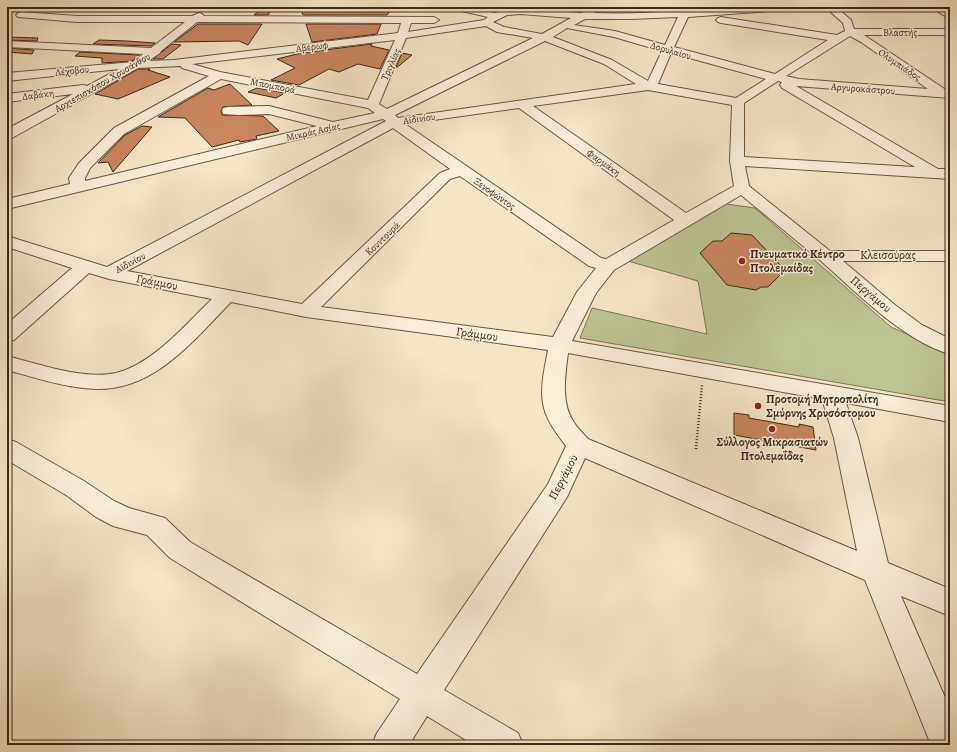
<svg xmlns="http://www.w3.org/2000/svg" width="957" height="752" viewBox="0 0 957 752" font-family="Alegreya,serif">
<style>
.green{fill:#bdc493;stroke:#7c7657}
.building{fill:#c9855c;stroke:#3a291b}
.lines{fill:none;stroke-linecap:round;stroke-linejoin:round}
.minor-casing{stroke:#685846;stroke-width:2}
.path{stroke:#3a291b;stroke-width:2.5;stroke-dasharray:1 2;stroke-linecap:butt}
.minor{fill:#f8eed9;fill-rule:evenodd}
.poi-dot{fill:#8f2418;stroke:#f8eed9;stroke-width:1.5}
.labels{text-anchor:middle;stroke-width:3;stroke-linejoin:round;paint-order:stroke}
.far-street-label{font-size:10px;fill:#3a291b;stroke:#f8eed9}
.poi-label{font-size:12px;font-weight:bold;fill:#3a291b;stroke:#f8eed9;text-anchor:start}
.street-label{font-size:12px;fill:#3a291b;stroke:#f8eed9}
</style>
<rect width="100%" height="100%" fill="#f4e5c5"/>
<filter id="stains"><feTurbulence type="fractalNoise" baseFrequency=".005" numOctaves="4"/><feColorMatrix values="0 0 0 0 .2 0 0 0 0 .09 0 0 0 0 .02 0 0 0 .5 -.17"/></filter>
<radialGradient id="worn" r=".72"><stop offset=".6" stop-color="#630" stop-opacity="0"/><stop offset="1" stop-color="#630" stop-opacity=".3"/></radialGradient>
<polygon class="green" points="726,204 755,208 891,327 950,353 950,402 580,338 592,308 707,334 698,281 628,261"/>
<g class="building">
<polygon points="264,7 273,7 268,15 254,15"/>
<polygon points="300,7 339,9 391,10 387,15 303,15"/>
<polygon points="198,24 262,24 248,45 239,41 174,42"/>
<polygon points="306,24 381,24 377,34 312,42"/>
<polygon points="7,37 38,38 37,41 7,40"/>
<polygon points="99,40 127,41 155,43 151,46 93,44"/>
<polygon points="172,44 181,45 163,59 153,59"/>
<polygon points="372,44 371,46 389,50 380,69 358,64 339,72 329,69 299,85 271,80 295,68 277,59 301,53"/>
<polygon points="7,48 34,50 32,54 7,52"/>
<polygon points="80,52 139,55 132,61 102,63 102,58 75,56"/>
<polygon points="402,53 412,55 395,69"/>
<polygon points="138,69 150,69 148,70 170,77 118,99 95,94"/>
<polygon points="230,84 252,105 223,107 221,111 222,115 263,116 279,131 256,136 257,139 240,142 239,140 212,147 185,118 158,117 208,88 214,90"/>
<polygon points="257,88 285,93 276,98 248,92"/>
<polygon points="142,126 152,127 113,172 108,162 98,163 125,135"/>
<polygon points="731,233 752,235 785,270 768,287 761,287 756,290 727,285 700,253 713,241 722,241"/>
<polygon points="734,413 749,415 749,418 799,427 799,424 813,427 816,450 734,435"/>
</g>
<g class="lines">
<defs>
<g id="minor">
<path d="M451 7H469L495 13 506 9 521 8 581 13 592 7H604L594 13C642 15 688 10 735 7 753 6 770 7 788 7L783 10 688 17 674 47 775 74 828 40 721 23 718 22 716 20 718 18 721 17 837 35 845 31 843 23 825 7H836L851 20 854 29H950V35H864L946 90H950V98L796 86 938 169H950V179L745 166 749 186 830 251H950V261H843L895 305 922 325 950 339V354C905 342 856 292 821 261 795 239 768 217 741 195L614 270 596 293 572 341 950 406V422L846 403 858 438 888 563 950 589V616L901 596 950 709V745H931L865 580 585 458 567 497 444 690 518 733 523 745H474L427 716 409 745H372L377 733 400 699 170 558 147 535 113 526 96 517 66 495 7 460V439L16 442 84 481 114 501 129 508 165 518 190 542 417 674 548 484 566 446C557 434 545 419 543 403 540 387 545 366 548 350L306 317 231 302C194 340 155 390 97 389 66 388 36 378 7 370V356C39 364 83 380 116 373 153 364 186 324 212 299L109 279 89 273 14 340 7 341V324L72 268 7 247V236L107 267 386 121 383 119 7 209V199L70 184 69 178 79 163 114 128 209 76 182 68 181 66 138 68 12 138 7 139V129L73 94 7 102V94L83 85 87 86 119 69 7 81V73L133 62 143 54 7 47V41L151 48 185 22H77L18 17 16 15 18 13 21 12 77 16H192L199 13 202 14 204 16 434 17 439 20 434 23H411L408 32 484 20 488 17 453 9ZM521 14 571 18 542 34 504 27 493 22 507 15ZM678 17 665 45 615 31 574 25 585 19H631ZM197 22 401 23 398 33 174 60 148 61 160 53 161 51ZM486 26 497 32 533 38 387 109 379 104 406 38ZM567 28 614 37 662 51 648 81 612 60 553 37ZM850 36 861 42 928 89 799 79 786 76ZM395 40 368 100 220 72 192 64ZM545 41 604 64 636 84 398 118 395 115ZM671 53 766 79 736 98 658 84ZM221 79 368 108 375 113 333 122 269 106 228 107 223 108 222 111 223 114 238 115 269 114 317 126 85 181V178L90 168 124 134ZM778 81 782 82 780 85 782 88 915 167 744 157V103ZM648 90 732 105 730 161 734 186 686 213 533 106ZM519 108 674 220 606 259 601 258 405 124ZM393 128 450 169 440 173 302 304 127 271ZM460 176 589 266 596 268 577 292 553 337 321 307 450 179ZM568 353 822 399 834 438 857 551 588 439C583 433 577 428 573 421 561 402 565 376 568 353Z"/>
<polygon points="930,7 942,7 950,12 950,19"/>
</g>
</defs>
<use href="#minor" class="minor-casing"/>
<polyline class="path" points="696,449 702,385"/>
<use href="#minor" class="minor"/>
</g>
<g class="poi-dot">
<circle cx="742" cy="261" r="4"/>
<circle cx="758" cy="406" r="4"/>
<circle cx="772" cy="429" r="4"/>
</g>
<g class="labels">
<g class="far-street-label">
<text x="900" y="36">Βλαστής</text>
<text transform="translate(312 46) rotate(-7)" y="4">Αβέρωφ</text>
<text transform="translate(671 50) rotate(16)" y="4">Δορυλαίου</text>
<text transform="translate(390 64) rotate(-66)" y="4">Τριγλίας</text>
<text transform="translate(900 64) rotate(34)" y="4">Ολυμπιάδος</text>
<text transform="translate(72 70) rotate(-6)" y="4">Λέχοβου</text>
<text transform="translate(102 82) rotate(-30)" y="4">Αρχιεπισκόπου Χρυσάνθου</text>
<text transform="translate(273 85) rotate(11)" y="4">Μπομπορά</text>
<text transform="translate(863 88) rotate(4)" y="4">Αργυροκάστρου</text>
<text transform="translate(38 94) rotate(-7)" y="4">Δαβάκη</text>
<text transform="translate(419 118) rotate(-8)" y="4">Αϊδινίου</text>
<text transform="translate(313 131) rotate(-13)" y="4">Μικράς Ασίας</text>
<text transform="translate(604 162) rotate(35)" y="4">Φαρμάκη</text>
<text transform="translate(495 193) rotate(35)" y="4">Ξενοφώντος</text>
<text transform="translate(382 238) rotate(-44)" y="4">Κουντουρά</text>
<text transform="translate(130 262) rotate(-28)" y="4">Αϊδινίου</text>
</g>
<g class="poi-label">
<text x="750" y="258">Πνευματικό Κέντρο<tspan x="750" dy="14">Πτολεμαίδας</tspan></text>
<text x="766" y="403">Προτομή Μητροπολίτη<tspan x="766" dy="14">Σμύρνης Χρυσόστομου</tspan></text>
<text x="772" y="446" text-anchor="middle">Σύλλογος Μικρασιατών<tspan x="772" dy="14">Πτολεμαΐδας</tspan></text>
</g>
<g class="street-label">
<text x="888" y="259">Κλεισούρας</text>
<text transform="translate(157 282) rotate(11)" y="4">Γράμμου</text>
<text transform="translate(871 294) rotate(40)" y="4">Περγάμου</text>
<text transform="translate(477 334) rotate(8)" y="4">Γράμμου</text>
<text transform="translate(563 477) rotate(-62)" y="4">Περγάμου</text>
</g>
</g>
<rect width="957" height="752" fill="none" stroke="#f4e5c5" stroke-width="24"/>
<rect x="8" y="8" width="941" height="736" fill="none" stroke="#3a291b" stroke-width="2"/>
<rect x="12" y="12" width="933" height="728" fill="none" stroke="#3a291b"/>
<rect width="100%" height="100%" filter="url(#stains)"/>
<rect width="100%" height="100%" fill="url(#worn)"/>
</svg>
